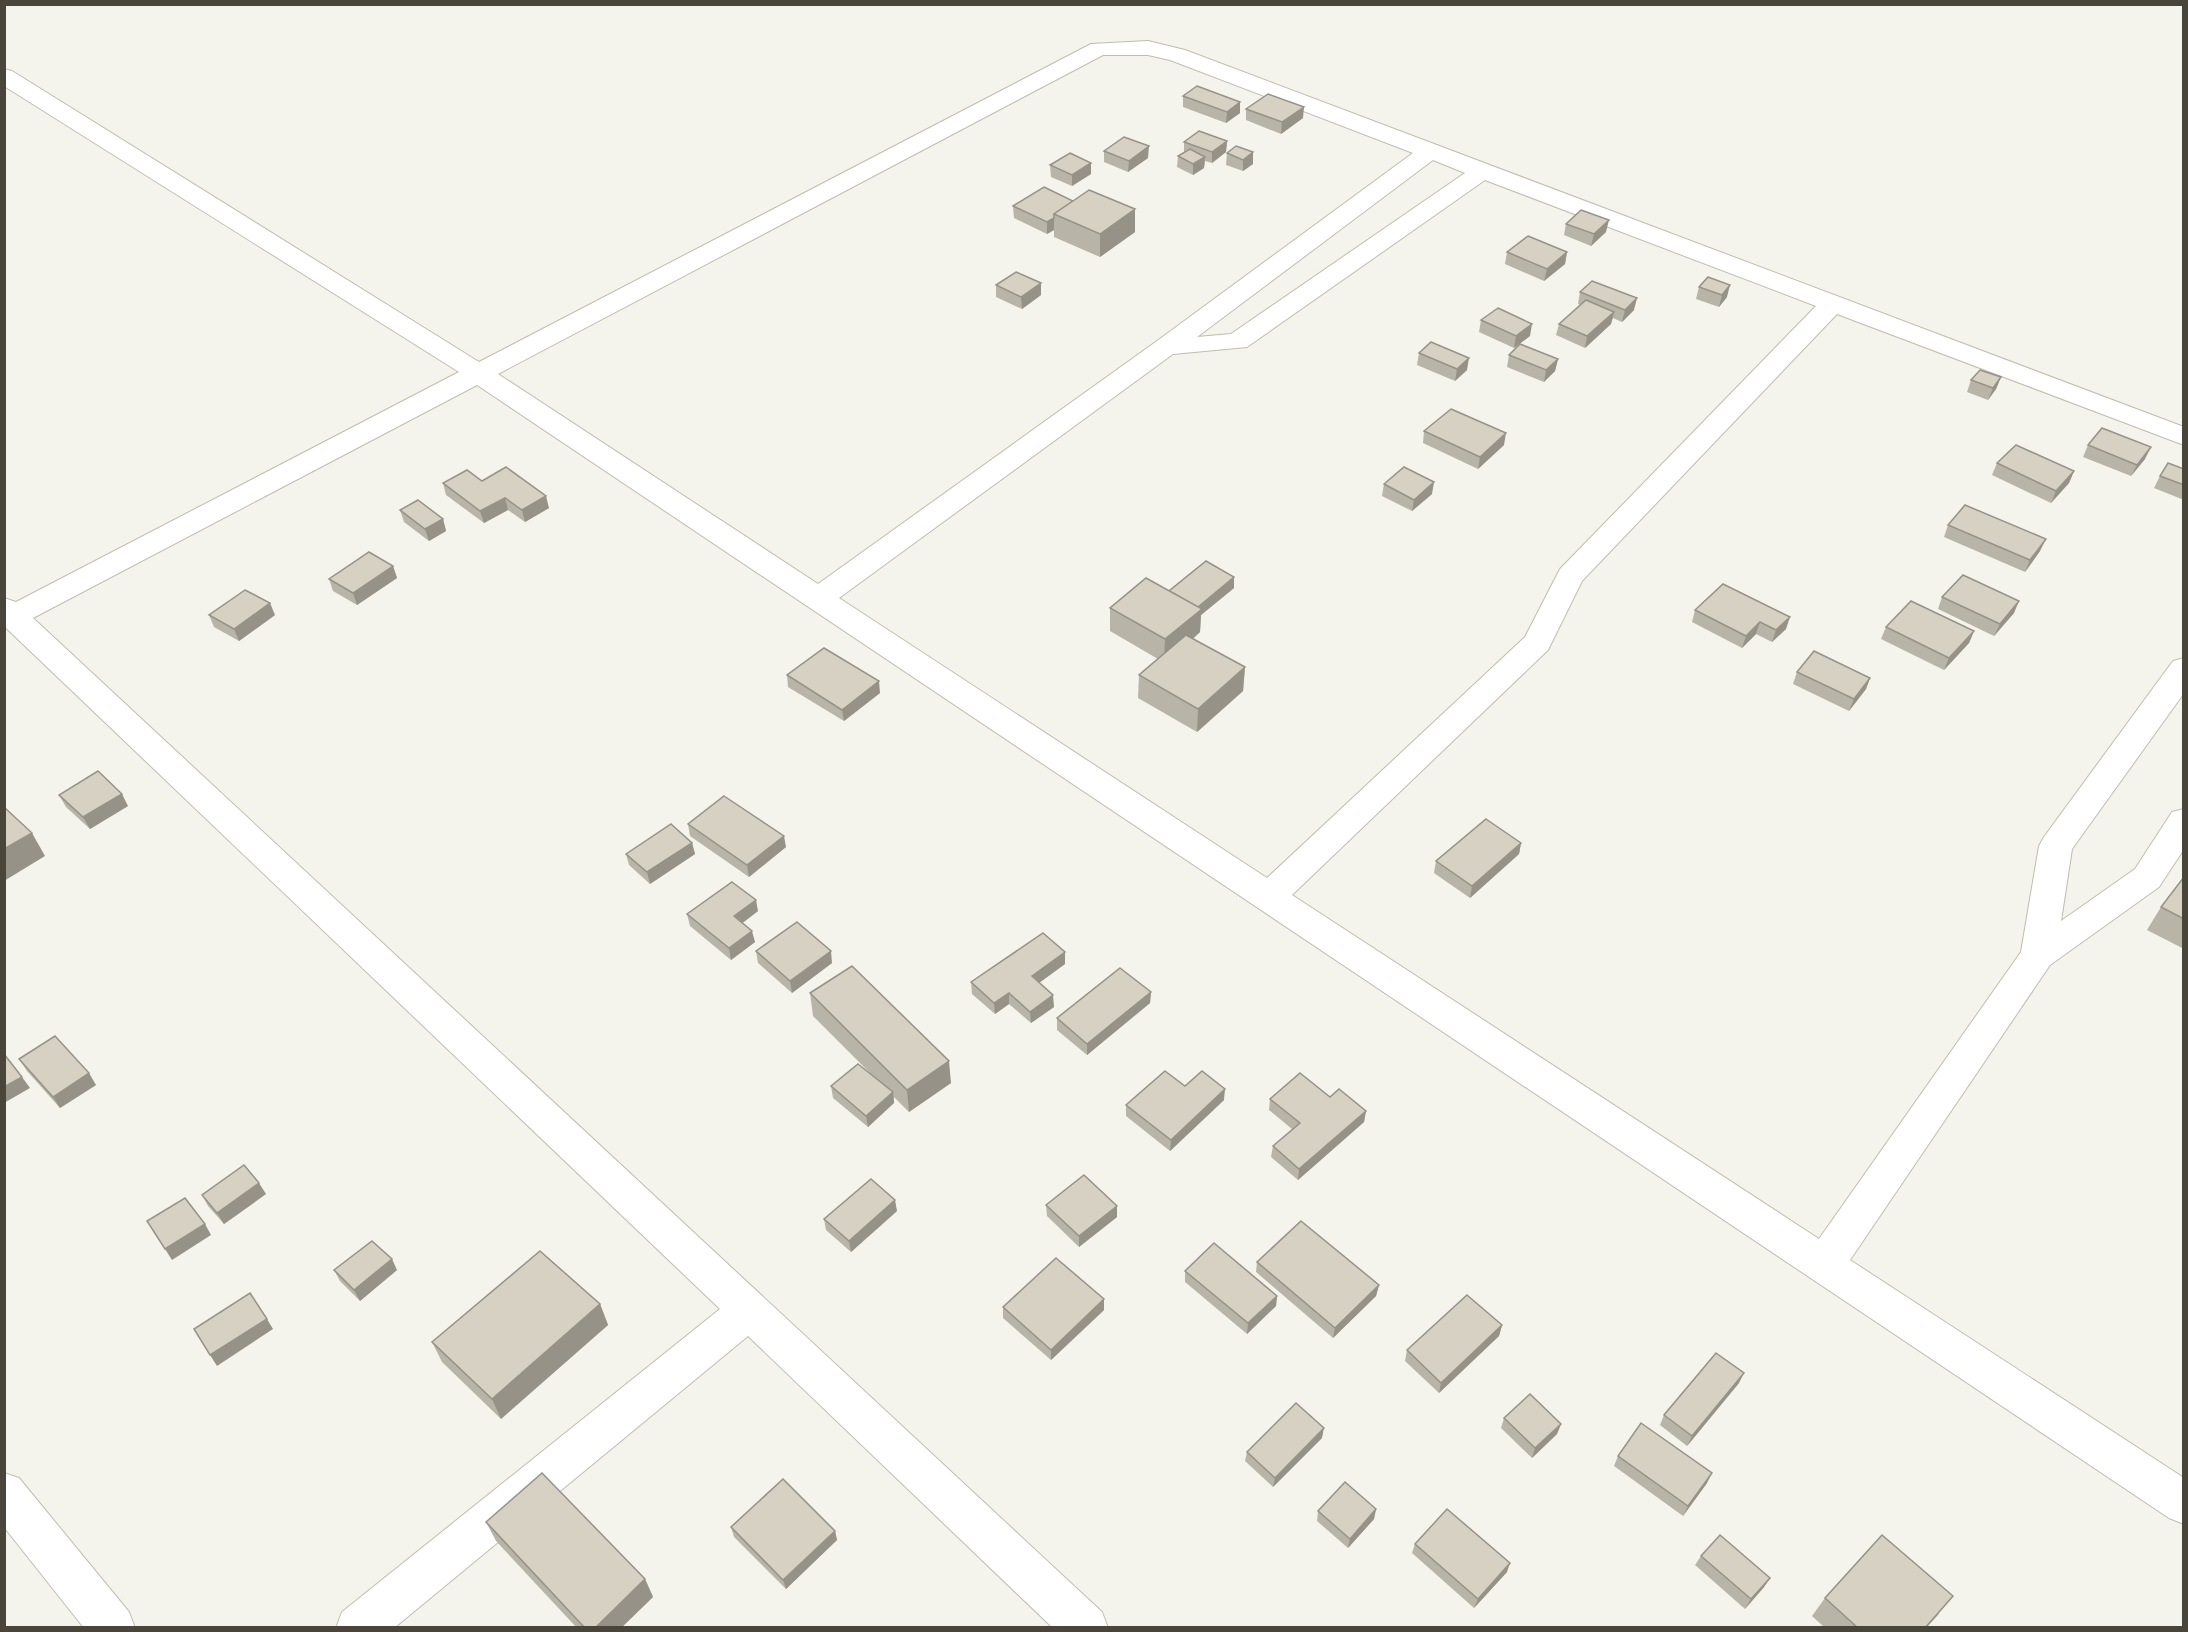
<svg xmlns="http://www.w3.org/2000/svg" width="2188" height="1632" viewBox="0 0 2188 1632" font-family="Rubik,sans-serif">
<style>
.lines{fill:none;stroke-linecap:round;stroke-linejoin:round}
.minor-casing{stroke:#c0bdaf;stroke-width:2}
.minor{fill:#fff;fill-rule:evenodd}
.wall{fill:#b8b4a7}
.shaded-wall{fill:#969288}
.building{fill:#d6d1c2;stroke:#969288;stroke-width:1.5}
</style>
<rect width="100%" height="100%" fill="#f5f4ec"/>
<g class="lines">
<defs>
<g id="minor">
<path d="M1148 41 1185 50 2184 427V445L1837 314 1582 581 1548 650 1292 895 1819 1239 2021 952 2039 846 2044 837 2173 661 2184 658V693L2072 849 2061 921 2135 869 2172 812 2184 809V849L2159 887 2050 965 1850 1260 2184 1478V1524L2169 1518 477 385 33 618 1102 1612 1108 1628H1053L748 1336 394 1628H336L342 1612 720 1309 4 626V598L16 602 459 372 4 86V69L12 71 479 362 1091 44ZM1103 55H1148L1170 60 1413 153 1157 341 818 584 498 374ZM1433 160 1465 173 1231 334 1197 337ZM1485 180 1816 306 1560 569 1525 637 1267 878 839 598 1173 354 1247 347Z"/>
<polygon points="4,1473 19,1478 129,1612 135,1628 84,1628 4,1527"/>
</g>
</defs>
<use href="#minor" class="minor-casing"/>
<use href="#minor" class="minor"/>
</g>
<g class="wall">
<polygon points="1183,96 1240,102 1240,113 1226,123 1183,107"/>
<polygon points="1246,109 1303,118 1281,134 1246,120"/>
<polygon points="1227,141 1226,152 1212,163 1205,161 1204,168 1193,175 1177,167 1178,156 1184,152 1184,142"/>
<polygon points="1104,151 1148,158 1128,172 1104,162"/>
<polygon points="1227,153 1253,164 1243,171 1226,165"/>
<polygon points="1091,163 1091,174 1072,186 1051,177 1050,165"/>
<polygon points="1044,187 1135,232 1100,257 1054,237 1054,230 1047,234 1014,218 1013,206"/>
<polygon points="1566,224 1606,232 1591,246 1564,235"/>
<polygon points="1507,252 1567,252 1565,264 1544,281 1505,264"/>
<polygon points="1041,283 1041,295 1022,309 996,297 996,285"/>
<polygon points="1699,287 1727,297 1719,307 1696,299"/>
<polygon points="1580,292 1634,310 1622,322 1613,318 1611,324 1585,348 1556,335 1559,324 1581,305 1578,304"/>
<polygon points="1481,320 1530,336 1514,348 1479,332"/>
<polygon points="1419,353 1467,370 1455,381 1417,365"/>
<polygon points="1509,355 1558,359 1555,371 1544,382 1507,367"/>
<polygon points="2001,377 1996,389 1988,400 1967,392 1971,380"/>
<polygon points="1424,431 1504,445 1478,469 1423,443"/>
<polygon points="2088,445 2145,459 2131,476 2083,457"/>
<polygon points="1997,463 2074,471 2069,483 2051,503 1992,475"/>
<polygon points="2184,469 2184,500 2154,488 2160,476"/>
<polygon points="482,481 549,508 525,522 508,510 484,523 446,495 443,483"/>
<polygon points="1384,484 1432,494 1412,511 1382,496"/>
<polygon points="400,510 443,519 446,531 429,541 404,522"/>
<polygon points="1948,525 2040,551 2025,572 1944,537"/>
<polygon points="393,566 397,578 357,605 333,591 329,579"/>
<polygon points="1234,577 1234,588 1201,615 1200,632 1193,639 1245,667 1243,691 1197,732 1138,698 1139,675 1158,659 1110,631 1110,608 1169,591"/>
<polygon points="1723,584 1786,629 1772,642 1756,634 1742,648 1692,622 1695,610"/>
<polygon points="1942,597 2014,613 1994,636 1938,609"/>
<polygon points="209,615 275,615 239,641 214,627"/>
<polygon points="1886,627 1974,631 1969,643 1944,670 1881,639"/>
<polygon points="1797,672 1870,678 1866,689 1849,711 1793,684"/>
<polygon points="787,675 880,693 844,721 788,687"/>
<polygon points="59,795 128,806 90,829 66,807"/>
<polygon points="688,824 786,847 749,877 690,836"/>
<polygon points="692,843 695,854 650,884 629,865 626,854"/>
<polygon points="1521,843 1519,854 1470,898 1434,873 1436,861"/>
<polygon points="2184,877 2184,949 2147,930 2161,907"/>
<polygon points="758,911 742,923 755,942 731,960 690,926 687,914"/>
<polygon points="756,951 832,963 792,993 758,963"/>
<polygon points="1065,964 1039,983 1054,1007 1031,1023 1009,1004 995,1014 972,994 971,982"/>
<polygon points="1151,992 1150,1003 1087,1055 1057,1030 1057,1018"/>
<polygon points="810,993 951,1083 909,1112 894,1097 894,1103 868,1127 833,1098 831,1086 874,1077 813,1016"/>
<polygon points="19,1059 96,1085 60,1108 27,1071"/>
<polygon points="1185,1086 1224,1100 1170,1151 1126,1116 1126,1105"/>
<polygon points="1330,1097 1366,1111 1364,1122 1298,1180 1271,1157 1273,1146 1292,1129 1269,1110 1270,1099"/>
<polygon points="266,1194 224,1224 208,1206 202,1195"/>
<polygon points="1046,1205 1117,1206 1117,1217 1079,1247 1047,1216"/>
<polygon points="897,1211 851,1252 826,1230 824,1219"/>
<polygon points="1257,1262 1379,1285 1376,1296 1333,1338 1256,1272"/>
<polygon points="334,1270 397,1270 360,1301 340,1281"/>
<polygon points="1185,1271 1277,1296 1276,1306 1247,1334 1185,1282"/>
<polygon points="1104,1299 1104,1310 1051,1360 1003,1318 1003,1307"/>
<polygon points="600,1304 608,1325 501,1419 442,1362 432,1342"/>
<polygon points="1502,1325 1499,1336 1439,1393 1405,1361 1407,1350"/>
<polygon points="1739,1383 1687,1446 1660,1425 1664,1415"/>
<polygon points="1504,1418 1561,1424 1557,1434 1532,1458 1501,1428"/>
<polygon points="1322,1438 1273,1487 1245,1461 1247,1452"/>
<polygon points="1618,1456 1707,1483 1683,1516 1614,1466"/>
<polygon points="1376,1509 1374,1519 1348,1548 1317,1521 1318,1511"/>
<polygon points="486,1522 645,1579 653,1597 621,1628 577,1628 496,1541"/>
<polygon points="731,1527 835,1531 837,1540 786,1589 734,1537"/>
<polygon points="1415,1544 1507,1572 1474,1608 1412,1553"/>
<polygon points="1701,1556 1770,1578 1764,1587 1745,1609 1695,1565"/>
<polygon points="1825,1598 1939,1614 1926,1628 1825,1628 1812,1616"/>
</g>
<g class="shaded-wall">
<polygon points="1240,102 1240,113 1226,123 1227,112"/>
<polygon points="1304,107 1303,118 1281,134 1282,122"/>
<polygon points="1227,141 1226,152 1212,163 1212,152"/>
<polygon points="1149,146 1148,158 1128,172 1129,161"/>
<polygon points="1253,152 1253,164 1243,171 1243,160"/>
<polygon points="1205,157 1204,168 1193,175 1193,164"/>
<polygon points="1091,163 1091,174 1072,186 1072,175"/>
<polygon points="1135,209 1135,232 1100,257 1100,234"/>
<polygon points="1054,218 1054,230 1047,234 1047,222"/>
<polygon points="1609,220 1606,232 1591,246 1594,234"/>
<polygon points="1567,252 1565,264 1544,281 1547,269"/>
<polygon points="1041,283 1041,295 1022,309 1021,297"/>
<polygon points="1730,285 1727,297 1719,307 1722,295"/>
<polygon points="1637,298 1634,310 1622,322 1625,310"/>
<polygon points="1614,312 1611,324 1585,348 1587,336"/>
<polygon points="1532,324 1530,336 1514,348 1516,336"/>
<polygon points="1469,358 1467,370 1455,381 1457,369"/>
<polygon points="1558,359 1555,371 1544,382 1546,370"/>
<polygon points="2001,377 1996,389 1988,400 1993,388"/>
<polygon points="1506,433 1504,445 1478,469 1480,457"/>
<polygon points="2151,447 2145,459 2131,476 2137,465"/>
<polygon points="2074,471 2069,483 2051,503 2056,491"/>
<polygon points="1434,482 1432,494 1412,511 1414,500"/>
<polygon points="546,496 549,508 525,522 522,510"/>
<polygon points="505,498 508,510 484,523 480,511"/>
<polygon points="443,519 446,531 429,541 425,529"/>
<polygon points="2046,539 2040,551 2025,572 2030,560"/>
<polygon points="393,566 397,578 357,605 353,593"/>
<polygon points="1234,577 1234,588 1201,615 1200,632 1164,663 1165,639 1189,614"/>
<polygon points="2019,601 2014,613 1994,636 2000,624"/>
<polygon points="270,603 275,615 239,641 234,629"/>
<polygon points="1790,617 1786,629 1772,642 1776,630"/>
<polygon points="1760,622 1756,634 1742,648 1746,636"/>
<polygon points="1974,631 1969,643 1944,670 1949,658"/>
<polygon points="1245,667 1243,691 1197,732 1198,709"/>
<polygon points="1870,678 1866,689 1849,711 1854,699"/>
<polygon points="879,681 880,693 844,721 842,710"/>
<polygon points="122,794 128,806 90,829 83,817"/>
<polygon points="32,833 45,856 4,881 4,849"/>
<polygon points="784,836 786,847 749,877 747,865"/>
<polygon points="692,843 695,854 650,884 647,872"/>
<polygon points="1521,843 1519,854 1470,898 1472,886"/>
<polygon points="756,900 758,911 736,928 734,916"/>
<polygon points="752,931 755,942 731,960 729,948"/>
<polygon points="831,951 832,963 792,993 790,981"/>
<polygon points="1065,952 1065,964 1032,988 1032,976"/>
<polygon points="1151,992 1150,1003 1087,1055 1087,1044"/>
<polygon points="1009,993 1009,1004 995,1014 994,1003"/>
<polygon points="1053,995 1054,1007 1031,1023 1030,1012"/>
<polygon points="949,1061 951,1083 909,1112 907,1090"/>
<polygon points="89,1073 96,1085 60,1108 53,1097"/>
<polygon points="22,1077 30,1088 4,1103 4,1087"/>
<polygon points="1225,1089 1224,1100 1170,1151 1171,1140"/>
<polygon points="893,1092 894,1103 868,1127 866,1116"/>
<polygon points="1366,1111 1364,1122 1298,1180 1299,1169"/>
<polygon points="259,1183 266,1194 224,1224 217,1213"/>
<polygon points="895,1200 897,1211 851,1252 849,1241"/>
<polygon points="1117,1206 1117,1217 1079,1247 1079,1236"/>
<polygon points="205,1224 211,1235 172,1260 165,1249"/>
<polygon points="392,1259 397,1270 360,1301 354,1290"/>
<polygon points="1379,1285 1376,1296 1333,1338 1335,1328"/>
<polygon points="1277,1296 1276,1306 1247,1334 1248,1323"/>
<polygon points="1104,1299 1104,1310 1051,1360 1051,1350"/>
<polygon points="600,1304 608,1325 501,1419 492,1399"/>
<polygon points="267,1319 273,1329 217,1366 210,1355"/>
<polygon points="1502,1325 1499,1336 1439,1393 1441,1383"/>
<polygon points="1744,1373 1739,1383 1687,1446 1692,1436"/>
<polygon points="1561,1424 1557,1434 1532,1458 1535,1448"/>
<polygon points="1324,1428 1322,1438 1273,1487 1275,1478"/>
<polygon points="1712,1473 1707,1483 1683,1516 1688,1506"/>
<polygon points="1376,1509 1374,1519 1348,1548 1350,1539"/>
<polygon points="835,1531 837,1540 786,1589 783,1580"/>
<polygon points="1510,1563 1507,1572 1474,1608 1478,1599"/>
<polygon points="1770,1578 1764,1587 1745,1609 1751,1599"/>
<polygon points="645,1579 653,1597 621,1628 595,1628"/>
</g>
<g class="building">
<polygon points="1197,86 1240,102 1227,112 1183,96"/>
<polygon points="1268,94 1304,107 1282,122 1246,109"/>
<polygon points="1199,131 1227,141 1212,152 1184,142"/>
<polygon points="1124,137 1149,146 1129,161 1104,151"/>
<polygon points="1236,146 1253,152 1243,160 1227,153"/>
<polygon points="1190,149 1205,157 1193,164 1178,156"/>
<polygon points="1070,153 1091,163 1072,175 1050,165"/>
<polygon points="1044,187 1073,201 1054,214 1054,218 1047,222 1013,206"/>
<polygon points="1089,190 1135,209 1100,234 1054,214"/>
<polygon points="1581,210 1609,220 1594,234 1566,224"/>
<polygon points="1528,236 1567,252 1547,269 1507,252"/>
<polygon points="1016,272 1041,283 1021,297 996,285"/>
<polygon points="1708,277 1730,285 1722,295 1699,287"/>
<polygon points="1592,281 1637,298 1625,310 1580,292"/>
<polygon points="1586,300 1614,312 1587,336 1559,324"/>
<polygon points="1498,308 1532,324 1516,336 1481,320"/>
<polygon points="1431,342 1469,358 1457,369 1419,353"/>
<polygon points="1520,344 1558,359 1546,370 1509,355"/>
<polygon points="1980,370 2001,377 1993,388 1971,380"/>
<polygon points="1451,409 1506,433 1480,457 1424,431"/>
<polygon points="2102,428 2151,447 2137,465 2088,445"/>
<polygon points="2016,445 2074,471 2056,491 1997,463"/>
<polygon points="2168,463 2184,469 2184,485 2160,476"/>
<polygon points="506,467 546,496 522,510 505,498 480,511 443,483 467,470 482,481"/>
<polygon points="1404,467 1434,482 1414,500 1384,484"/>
<polygon points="418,500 443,519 425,529 400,510"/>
<polygon points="1965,505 2046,539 2030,560 1948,525"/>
<polygon points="369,552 393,566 353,593 329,579"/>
<polygon points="1206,561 1234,577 1198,607 1169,591"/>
<polygon points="1963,575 2019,601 2000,624 1942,597"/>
<polygon points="1146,578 1202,609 1165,639 1110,608"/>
<polygon points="1723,584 1790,617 1776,630 1760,622 1746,636 1695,610"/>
<polygon points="245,590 270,603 234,629 209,615"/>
<polygon points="1911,601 1974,631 1949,658 1886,627"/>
<polygon points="1186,635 1245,667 1198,709 1139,675"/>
<polygon points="824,648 879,681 842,710 787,675"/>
<polygon points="1814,651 1870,678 1854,699 1797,672"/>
<polygon points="98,771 122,794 83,817 59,795"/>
<polygon points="724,796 784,836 747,865 688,824"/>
<polygon points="4,807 32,833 4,849"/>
<polygon points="1486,819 1521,843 1472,886 1436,861"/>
<polygon points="671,824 692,843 647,872 626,854"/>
<polygon points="2184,877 2184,919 2161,907"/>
<polygon points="732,882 756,900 734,916 752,931 729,948 687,914"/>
<polygon points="797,922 831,951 790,981 756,951"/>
<polygon points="1043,933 1065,952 1032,976 1053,995 1030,1012 1009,993 994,1003 971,982"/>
<polygon points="852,966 949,1061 907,1090 810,993"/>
<polygon points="1120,968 1151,992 1087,1044 1057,1018"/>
<polygon points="55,1036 89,1073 53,1097 19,1059"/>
<polygon points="4,1054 22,1077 4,1087"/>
<polygon points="858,1064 893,1092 866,1116 831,1086"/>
<polygon points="1165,1071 1185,1086 1202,1071 1225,1089 1171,1140 1126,1105"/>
<polygon points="1300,1073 1330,1097 1339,1089 1366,1111 1299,1169 1273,1146 1300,1123 1270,1099"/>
<polygon points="244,1165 259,1183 217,1213 202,1195"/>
<polygon points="1084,1175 1117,1206 1079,1236 1046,1205"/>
<polygon points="871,1179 895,1200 849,1241 824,1219"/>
<polygon points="185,1198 205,1224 165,1249 147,1221"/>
<polygon points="1301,1221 1379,1285 1335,1328 1257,1262"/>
<polygon points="372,1241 392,1259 354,1290 334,1270"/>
<polygon points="1214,1243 1277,1296 1248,1323 1185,1271"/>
<polygon points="540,1251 600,1304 492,1399 432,1342"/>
<polygon points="1056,1258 1104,1299 1051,1350 1003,1307"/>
<polygon points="250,1293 267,1319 210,1355 194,1329"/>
<polygon points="1467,1295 1502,1325 1441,1383 1407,1350"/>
<polygon points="1716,1353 1744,1373 1692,1436 1664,1415"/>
<polygon points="1530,1394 1561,1424 1535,1448 1504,1418"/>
<polygon points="1296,1403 1324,1428 1275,1478 1247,1452"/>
<polygon points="1641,1423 1712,1473 1688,1506 1618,1456"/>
<polygon points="542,1473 645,1579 595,1628 585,1628 486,1522"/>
<polygon points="783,1479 835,1531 783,1580 731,1527"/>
<polygon points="1345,1482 1376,1509 1350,1539 1318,1511"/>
<polygon points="1447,1509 1510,1563 1478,1599 1415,1544"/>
<polygon points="1720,1535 1770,1578 1751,1599 1701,1556"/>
<polygon points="1882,1535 1953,1596 1925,1628 1858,1628 1825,1598"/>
</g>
<rect width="2188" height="1632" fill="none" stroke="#4a453a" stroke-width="12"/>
</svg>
